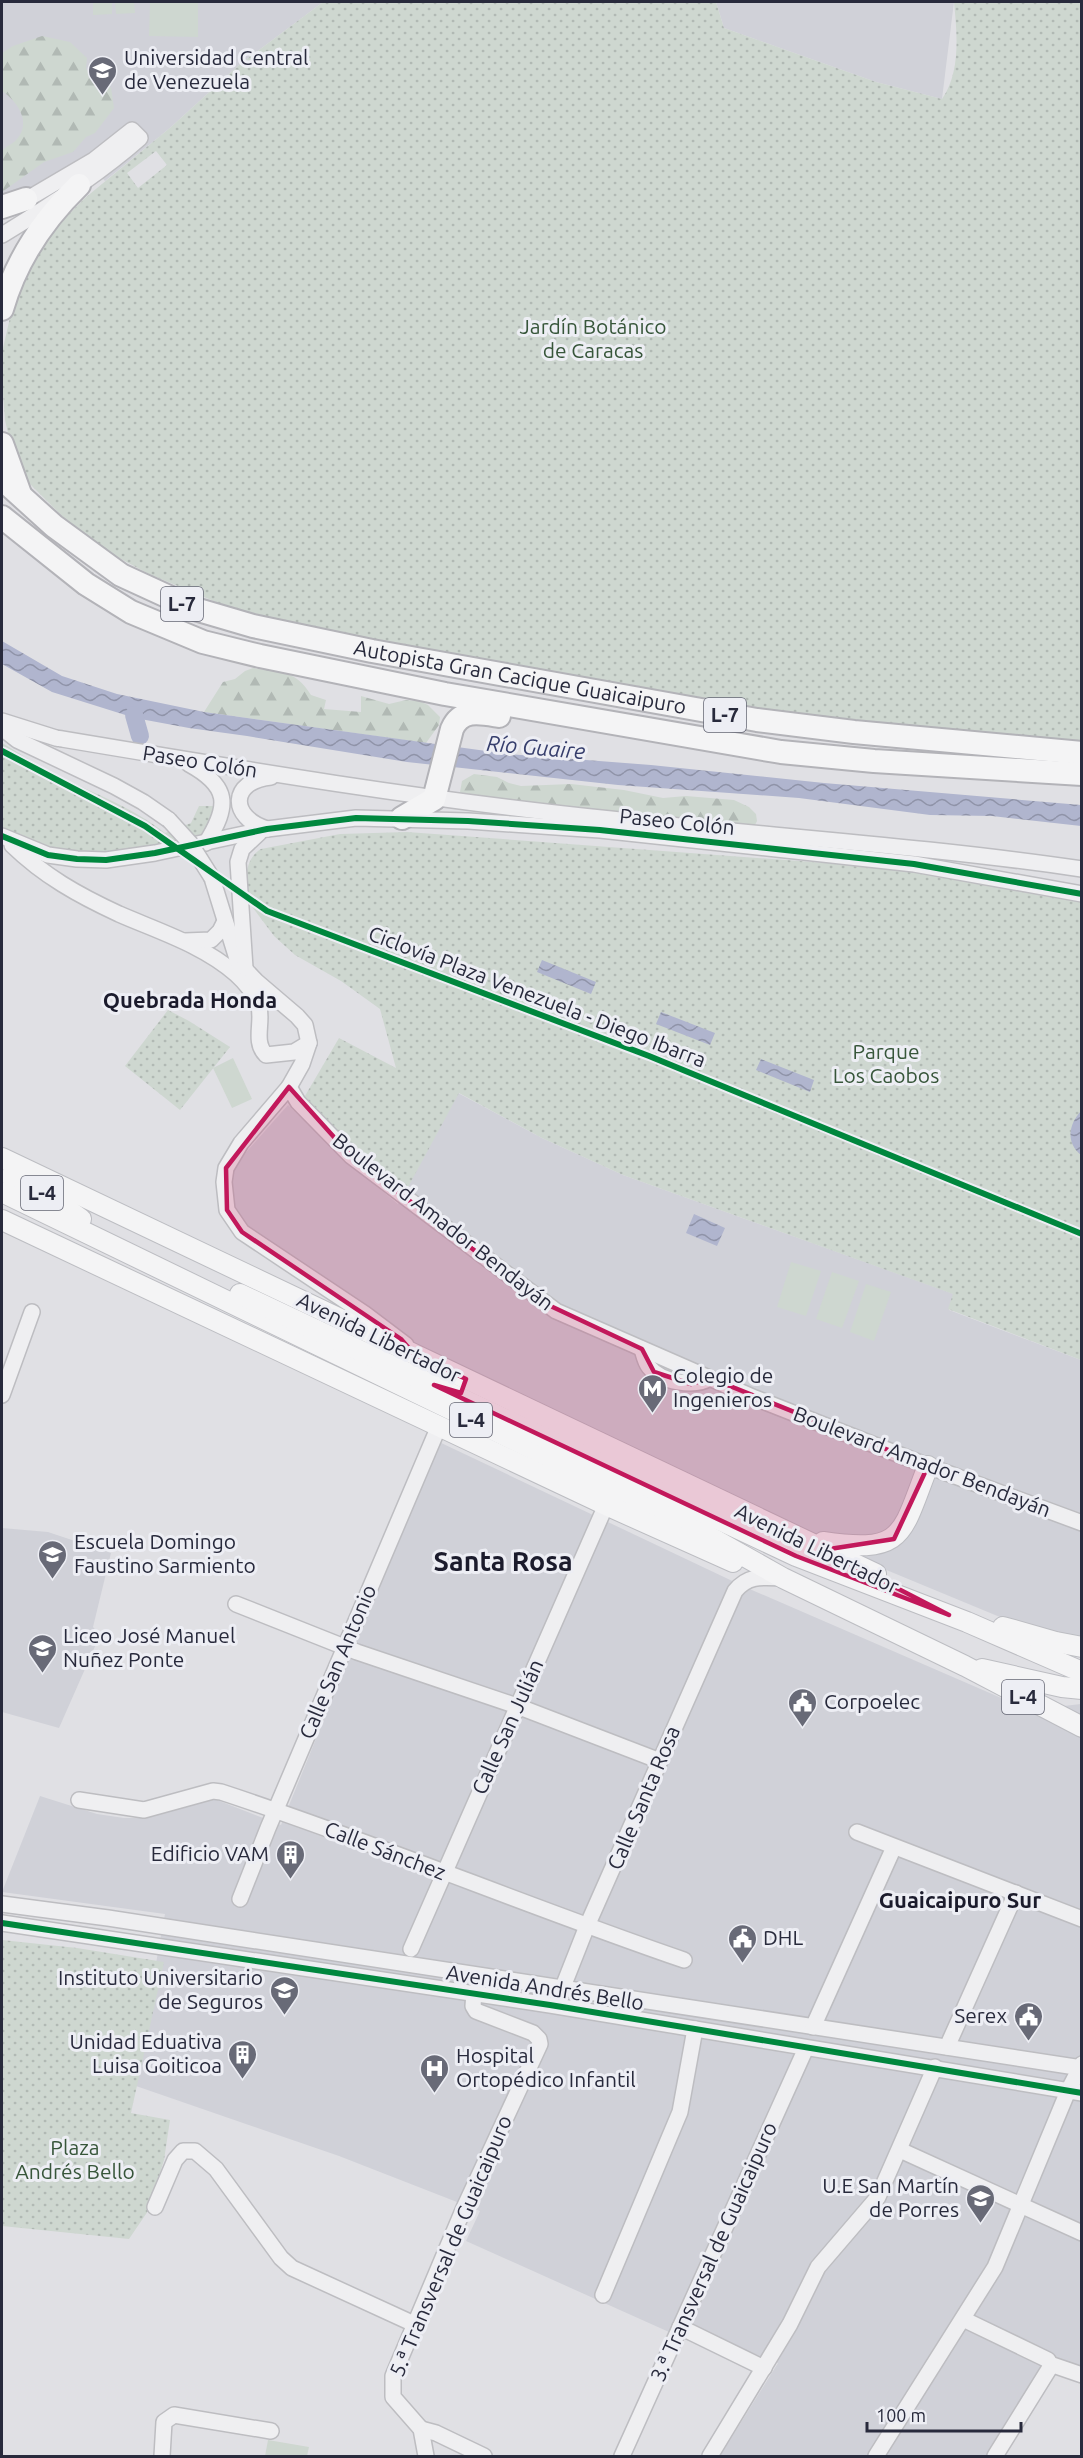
<svg xmlns="http://www.w3.org/2000/svg" width="1083" height="2458" viewBox="0 0 1083 2458" font-family="Ubuntu,sans-serif">
<style>
.built{fill:#d0d1d8}
.grass{fill:#ced7d0}
.forest{fill:url(#forest-firs)}
.park{fill:url(#park-dots);fill-rule:evenodd}
.water{fill:url(#water-waves)}
.lines{fill:none;stroke-linecap:round;stroke-linejoin:round}
.river{stroke:#b0b5ce;stroke-width:18}
.minor-casing{stroke:#bdbdc1;stroke-width:18}
.major-casing{stroke:#bcbdc2;stroke-width:22}
.highway-casing{stroke:#b3b3b8;stroke-width:26}
.minor{stroke:#efeff1;stroke-width:15}
.major{stroke:#f4f4f5;stroke-width:20}
.highway{stroke:#f4f4f5;stroke-width:22}
.minor-bridge-casing{stroke:#bdbdc1;stroke-width:18;stroke-linecap:butt}
.minor-bridge{stroke:#efeff1;stroke-width:15}
.cycleway-casing{stroke:#edeef4;stroke-width:10}
.cycleway{stroke:#00873e;stroke-width:6}
.marked{fill:#c2185b;fill-opacity:0.2;stroke:#c2185b;stroke-width:4.5;stroke-linejoin:round}
.labels{text-anchor:middle;stroke-width:6;stroke-linejoin:round;paint-order:stroke}
.shield{fill:#edeef4;stroke:#636573;stroke-width:1.5}
.shield-label{font-size:20px;font-weight:bold;fill:#282a3c}
.poi-label{font-size:21px;fill:#282a3c;stroke:#edeef4;text-anchor:start}
.park-label{font-size:21px;fill:#37563a;stroke:#edeef4}
.street-label{font-size:21px;fill:#282a3c;stroke:#edeef4}
.water-label{font-size:22px;font-style:italic;fill:#363e6c;stroke:#edeef4}
.neighbourhood-label{font-size:22px;font-weight:bold;fill:#1b1b2c;stroke:#edeef4}
.district-label{font-size:27px;font-weight:bold;fill:#1b1b2c;stroke:#edeef4}
</style>
<defs>
<pattern id="forest-firs" width="22" height="20" patternUnits="userSpaceOnUse" patternTransform="scale(1.5)"><rect width="22" height="20" fill="#ced7d0"/><path d="M5 1l3.5 6h-7zM16 11l3.5 6h-7z" fill="#b1b9b4"/></pattern>
<pattern id="park-dots" width="8" height="8" patternUnits="userSpaceOnUse" patternTransform="scale(1.5)"><rect width="8" height="8" fill="#ced7d0"/><path d="M2 2h.1M6 6h.1" fill="none" stroke="#b1b9b4" stroke-width="1.8" stroke-linecap="round"/></pattern>
<pattern id="water-waves" width="16" height="10" patternUnits="userSpaceOnUse" patternTransform="scale(1.5)"><rect width="16" height="10" fill="#b0b5ce"/><path d="M0 5q4-4 8 0t8 0" fill="none" stroke="#8f93a8"/></pattern>
</defs>
<rect width="100%" height="100%" fill="#e0e0e4"/>
<g class="built">
<polygon points="2,2 323,2 239,65 171,127 105,181 85,159 2,207"/>
<polygon points="716,2 954,2 942,99 876,82 724,28"/>
<polygon points="458,1093 542,1138 623,1175 954,1294 949,1310 1081,1360 1081,1644 1060,1642 785,1528 434,1356 305,1271 233,1219 228,1183 233,1167 288,1105 352,1166 398,1204"/>
<polygon points="437,1441 745,1587 1029,1710 1081,1704 1081,2368 1050,2354 986,2456 720,2456 778,2363 675,2322 669,2332 466,2241 480,2211 339,2156 136,2086 134,2084 165,1914 2,1892 40,1796 97,1814 124,1818 143,1818 204,1798 217,1800 281,1825"/>
<polygon points="2,1528 48,1532 111,1553 93,1627 100,1635 59,1728 2,1712"/>
</g>
<g class="grass">
<polygon points="93,2 112,2 112,14 93,15"/>
<polygon points="115,2 134,2 135,13 116,14"/>
<polygon points="150,2 198,2 198,37 149,36"/>
<polygon points="233,1058 252,1099 232,1108 213,1068"/>
<polygon points="791,1262 821,1271 806,1316 777,1307"/>
<polygon points="832,1272 859,1281 842,1328 816,1319"/>
<polygon points="866,1284 891,1292 874,1341 850,1332"/>
<polygon points="268,2440 309,2447 307,2456 265,2456"/>
</g>
<g class="forest">
<path d="M42 36 70 42 87 58 86 69 111 88 114 108 95 133 86 137 73 152 44 162 2 192V151C6 146 13 144 17 139 32 122 17 101 2 91V53L13 46Z"/>
<path d="M253 668C281 672 296 670 311 695L326 700 324 709 361 712V696L389 704 406 700 419 701 428 705 440 717 439 725 426 743 204 712 223 682 235 679 245 671Z"/>
<polygon points="474,774 497,777 509,783 521,786 571,784 624,790 663,798 686,796 734,800 749,807 756,814 757,821 755,825 748,828 463,799 460,792 462,781"/>
</g>
<g class="park">
<path d="M323 2H716L724 28 876 82 942 99C961 72 957 33 954 2H1081V742L804 719 588 682 311 627 228 607 149 574 119 558 75 529 23 477 11 446 5 420 2 381 3 348 12 309 17 292 39 250 63 220 85 198 171 127 239 65ZM156 151 167 165 138 188 127 173Z"/>
<path d="M2 743C18 752 33 763 50 772 89 792 130 805 165 833L191 823 199 806H214L210 821 201 837 117 856 59 853 2 830Z"/>
<path d="M407 832 894 868 954 875 1081 900V1360L948 1309 953 1294 623 1175 542 1138 459 1093 407 1189 364 1158 302 1101 339 1038 396 1068 380 1009 341 981 295 955 274 936 244 896C246 879 245 858 261 849L340 834Z"/>
<polygon points="168,1010 189,1021 230,1047 180,1110 125,1066"/>
<polygon points="2,1940 77,1948 164,1962 131,2113 170,2120 164,2160 148,2211 129,2239 2,2226"/>
</g>
<g class="water">
<polygon points="2,641 62,676 117,694 204,712 508,754 651,765 824,783 1081,805 1081,826 992,816 930,815 799,798 618,785 407,762 247,736 189,728 135,718 52,692 2,664"/>
<polygon points="542,960 596,982 591,994 537,972"/>
<polygon points="661,1012 715,1033 710,1045 656,1024"/>
<polygon points="761,1059 814,1080 810,1092 756,1070"/>
<path d="M1081 1111V1155C1066 1143 1068 1125 1081 1111Z"/>
<polygon points="694,1214 725,1228 717,1246 686,1233"/>
</g>
<g class="lines">
<polyline class="river" points="134,715 140,736"/>
<defs>
<g id="minor">
<path d="M2 235C50 206 98 175 140 138L132 130 94 160 19 204"/>
<path d="M2 721 56 738C241 769 425 800 611 819 768 836 925 846 1082 869"/>
<polyline points="2,728 17,740 114,786 143,802 169,820"/>
<path d="M189 764C229 786 230 805 206 843"/>
<path d="M267 829C229 817 230 781 271 777"/>
<polyline points="2,836 48,855 77,859 106,860 155,853 267,829 356,818 468,821 600,830 914,864 1082,894"/>
<path d="M12 845C44 876 78 895 119 914 158 931 203 945 236 974 245 982 256 995 259 1007 263 1023 253 1042 266 1055L294 1052 309 1043"/>
<polyline points="212,878 238,962 256,981 297,1016 305,1025 309,1043 302,1064 289,1087 241,1143 226,1168 224,1182 227,1210 242,1232 365,1314 406,1345"/>
<polyline points="185,941 211,940 220,931 225,921"/>
<polyline points="245,968 238,862 242,849 259,833"/>
<polyline points="289,1087 298,1102 351,1156 556,1311 755,1398 928,1466 1082,1523"/>
<path d="M642 1349C644 1356 645 1362 649 1367 661 1382 694 1388 710 1378"/>
<polyline points="2,1395 32,1312"/>
<polyline points="236,1604 357,1652 517,1706 660,1761"/>
<path d="M79 1800 144 1810 213 1791 221 1792C377 1843 529 1907 684 1960"/>
<polyline points="857,1832 1082,1919"/>
<polyline points="240,1899 268,1828 439,1426"/>
<polyline points="2,1904 108,1918 1082,2068"/>
<polyline points="2,1923 550,2005 1082,2093"/>
<polyline points="411,1949 606,1505"/>
<path d="M559 1997 587 1926 735 1591C748 1575 762 1577 782 1578"/>
<polyline points="813,2027 894,1847"/>
<polyline points="947,2047 1016,1893"/>
<polyline points="900,2150 1082,2233"/>
<polyline points="155,2207 175,2160 183,2151 195,2151 216,2169 281,2258 292,2268 414,2324"/>
<polyline points="603,2295 680,2112 695,2029"/>
<polyline points="963,2319 1048,2360 1050,2364 1082,2375"/>
<polyline points="680,2327 764,2368"/>
<polyline points="421,2429 436,2433 484,2456"/>
<polyline points="162,2456 164,2422 174,2415 271,2431"/>
<polyline points="426,2456 421,2429 393,2397 393,2376 464,2208 540,2044 539,2039 533,2033 476,2011 473,2006 474,1993"/>
<polyline points="622,2456 806,2048"/>
<polyline points="710,2456 790,2324 818,2267 878,2197 935,2067"/>
<polyline points="876,2456 995,2267 1068,2091 1082,2064"/>
<polyline points="995,2456 1049,2369 1050,2364"/>
</g>
<g id="major">
<polyline points="2,1158 876,1574"/>
<polyline points="11,1176 56,1201 81,1219"/>
<polyline points="2,1192 687,1524 783,1578 965,1666 1082,1727"/>
<polyline points="2,1220 606,1505 733,1562"/>
<polyline points="240,1294 796,1556 967,1622 1082,1672"/>
<path d="M823 1542C905 1554 901 1535 928 1466"/>
<polyline points="1003,1627 1056,1642 1082,1647"/>
<polyline points="982,1669 1062,1687 1082,1689"/>
</g>
<g id="highway">
<polyline points="2,207 26,199"/>
<path d="M2 309C16 260 43 220 79 185"/>
<polyline points="2,444 20,494"/>
<path id="s1" d="M2 479 54 526 121 575 195 609 253 626 372 651 757 720 854 732 1082 753"/>
<polyline points="2,517 86,584 131,612 203,642 260,656 445,694 781,752 874,761 1082,774"/>
<path d="M402 818 434 799 452 729C461 708 481 713 499 716"/>
</g>
</defs>
<use href="#minor" class="minor-casing"/>
<use href="#major" class="major-casing"/>
<use href="#highway" class="highway-casing"/>
<use href="#minor" class="minor"/>
<use href="#major" class="major"/>
<use href="#highway" class="highway"/>
<defs>
<polyline id="minor-bridge" points="169,820 190,843 212,878"/>
</defs>
<use href="#minor-bridge" class="minor-bridge-casing"/>
<use href="#minor-bridge" class="minor-bridge"/>
<defs>
<g id="cycleway">
<polyline points="2,751 145,826 267,911 649,1056 1082,1234"/>
<polyline points="2,836 48,855 77,859 106,860 155,853 267,829 356,818 468,821 600,830 914,864 1082,894"/>
<polyline points="2,1923 550,2005 1082,2093"/>
</g>
</defs>
<use href="#cycleway" class="cycleway-casing"/>
<use href="#cycleway" class="cycleway"/>
</g>
<path class="marked" d="M289 1087 351 1156 542 1302 642 1349 654 1372 691 1384 710 1378 928 1466 894 1539 823 1550 949 1615 796 1556 434 1385 461 1393 466 1379 414 1354 401 1339 242 1232 227 1210 226 1168Z"/>
<defs>
<symbol id="university-pin" viewBox="-11 -11 22 30"><path d="M0 17L-7.5 6A9.5 9.5 0 1 1 7.5 6Z" fill="#686a77" stroke="#edeef4"/><path d="M0-5L7-2L0 1L-7-2ZM-4 1L0 2.5L4 1V4Q0 6-4 4Z" fill="#fff"/></symbol>
<symbol id="metro-pin" viewBox="-11 -11 22 30"><path d="M0 17L-7.5 6A9.5 9.5 0 1 1 7.5 6Z" fill="#686a77" stroke="#edeef4"/><path d="M-5.5 5V-5H-3L0 0L3-5H5.5V5H3V-.5L0 4L-3-.5V5Z" fill="#fff"/></symbol>
<symbol id="school-pin" viewBox="-11 -11 22 30"><path d="M0 17L-7.5 6A9.5 9.5 0 1 1 7.5 6Z" fill="#686a77" stroke="#edeef4"/><path d="M0-5L7-2L0 1L-7-2ZM-4 1L0 2.5L4 1V4Q0 6-4 4Z" fill="#fff"/></symbol>
<symbol id="civic-pin" viewBox="-11 -11 22 30"><path d="M0 17L-7.5 6A9.5 9.5 0 1 1 7.5 6Z" fill="#686a77" stroke="#edeef4"/><path d="M-.6-6.5H3V-4.5H.6V-3L4-1V1h2V6H-6V1h2V-1L-.6-3ZM-1.2 2.5V6h2.4V2.5Z" fill="#fff"/></symbol>
<symbol id="building-pin" viewBox="-11 -11 22 30"><path d="M0 17L-7.5 6A9.5 9.5 0 1 1 7.5 6Z" fill="#686a77" stroke="#edeef4"/><path d="M-4-6H4V6H1V3H-1V6H-4ZM-2.5-4.3h1.7v1.8h-1.7ZM.8-4.3h1.7v1.8H.8ZM-2.5-1h1.7V.8h-1.7ZM.8-1h1.7V.8H.8Z" fill="#fff"/></symbol>
<symbol id="hospital-pin" viewBox="-11 -11 22 30"><path d="M0 17L-7.5 6A9.5 9.5 0 1 1 7.5 6Z" fill="#686a77" stroke="#edeef4"/><path d="M-5-5h3v3.5h4V-5h3V5h-3V1.5h-4V5h-3Z" fill="#fff"/></symbol>
</defs>
<g fill-rule="evenodd">
<use href="#university-pin" x="86" y="54" width="33" height="45"/>
<use href="#metro-pin" x="636" y="1372" width="33" height="45"/>
<use href="#school-pin" x="36" y="1538" width="33" height="45"/>
<use href="#school-pin" x="26" y="1632" width="33" height="45"/>
<use href="#civic-pin" x="786" y="1686" width="33" height="45"/>
<use href="#building-pin" x="274" y="1838" width="33" height="45"/>
<use href="#civic-pin" x="726" y="1922" width="33" height="45"/>
<use href="#university-pin" x="268" y="1974" width="33" height="45"/>
<use href="#civic-pin" x="1012" y="2000" width="33" height="45"/>
<use href="#building-pin" x="226" y="2038" width="33" height="45"/>
<use href="#hospital-pin" x="418" y="2052" width="33" height="45"/>
<use href="#school-pin" x="964" y="2182" width="33" height="45"/>
</g>
<g class="labels">
<g class="shield">
<rect x="161" y="587" width="42" height="34" rx="4.5"/>
<rect x="704" y="698" width="42" height="34" rx="4.5"/>
<rect x="21" y="1176" width="42" height="34" rx="4.5"/>
<rect x="450" y="1403" width="42" height="34" rx="4.5"/>
<rect x="1002" y="1680" width="42" height="34" rx="4.5"/>
</g>
<g class="shield-label">
<text x="182" y="611">L-7</text>
<text x="725" y="722">L-7</text>
<text x="42" y="1200">L-4</text>
<text x="471" y="1427">L-4</text>
<text x="1023" y="1704">L-4</text>
</g>
<g class="poi-label">
<text x="124" y="65">Universidad Central<tspan x="124" dy="24">de Venezuela</tspan></text>
<text x="673" y="1383">Colegio de<tspan x="673" dy="24">Ingenieros</tspan></text>
<text x="74" y="1549">Escuela Domingo<tspan x="74" dy="24">Faustino Sarmiento</tspan></text>
<text x="63" y="1643">Liceo José Manuel<tspan x="63" dy="24">Nuñez Ponte</tspan></text>
<text x="824" y="1709">Corpoelec</text>
<text x="269" y="1861" text-anchor="end">Edificio VAM</text>
<text x="763" y="1945">DHL</text>
<text x="263" y="1985" text-anchor="end">Instituto Universitario<tspan x="263" dy="24">de Seguros</tspan></text>
<text x="1007" y="2023" text-anchor="end">Serex</text>
<text x="222" y="2049" text-anchor="end">Unidad Eduativa<tspan x="222" dy="24">Luisa Goiticoa</tspan></text>
<text x="456" y="2063">Hospital<tspan x="456" dy="24">Ortopédico Infantil</tspan></text>
<text x="959" y="2193" text-anchor="end">U.E San Martín<tspan x="959" dy="24">de Porres</tspan></text>
</g>
<g class="park-label">
<text x="593" y="334">Jardín Botánico<tspan x="593" dy="24">de Caracas</tspan></text>
<text x="886" y="1059">Parque<tspan x="886" dy="24">Los Caobos</tspan></text>
<text x="75" y="2155">Plaza<tspan x="75" dy="24">Andrés Bello</tspan></text>
</g>
<g class="street-label">
<text dy="7" stroke="none"><textPath href="#s1" startOffset="567">Autopista Gran Cacique Guaicaipuro</textPath></text>
<text transform="translate(200 762) rotate(9)" y="7">Paseo Colón</text>
<text transform="translate(677 822) rotate(6)" y="7">Paseo Colón</text>
<text transform="translate(537 997) rotate(21)" y="7">Ciclovía Plaza Venezuela - Diego Ibarra</text>
<text transform="translate(443 1222) rotate(38)" y="7">Boulevard Amador Bendayán</text>
<text transform="translate(379 1338) rotate(26)" y="7">Avenida Libertador</text>
<text transform="translate(922 1462) rotate(21)" y="7">Boulevard Amador Bendayán</text>
<text transform="translate(817 1549) rotate(26)" y="7">Avenida Libertador</text>
<text transform="translate(338 1662) rotate(-67)" y="7">Calle San Antonio</text>
<text transform="translate(508 1727) rotate(-66)" y="7">Calle San Julián</text>
<text transform="translate(644 1798) rotate(-67)" y="7">Calle Santa Rosa</text>
<text transform="translate(385 1851) rotate(21)" y="7">Calle Sánchez</text>
<text transform="translate(545 1988) rotate(9)" y="7">Avenida Andrés Bello</text>
<text transform="translate(451 2246) rotate(-67)" y="7">5.ª Transversal de Guaicaipuro</text>
<text transform="translate(714 2252) rotate(-66)" y="7">3.ª Transversal de Guaicaipuro</text>
</g>
<g class="water-label">
<text transform="translate(536 747) rotate(5)" y="8">Río Guaire</text>
</g>
<g class="neighbourhood-label">
<text x="190" y="1008">Quebrada Honda</text>
<text x="960" y="1908">Guaicaipuro Sur</text>
</g>
<g class="district-label">
<text x="503" y="1571">Santa Rosa</text>
</g>
</g>
<rect width="1083" height="2458" fill="none" stroke="#282a3c" stroke-width="6"/>
<path d="M867 2422v9h154v-9" fill="none" stroke="#282a3c" stroke-width="3"/>
<text x="876" y="2422" font-size="18" fill="#282a3c" stroke="#edeef4" stroke-width="4.5" paint-order="stroke">100 m</text>
</svg>
